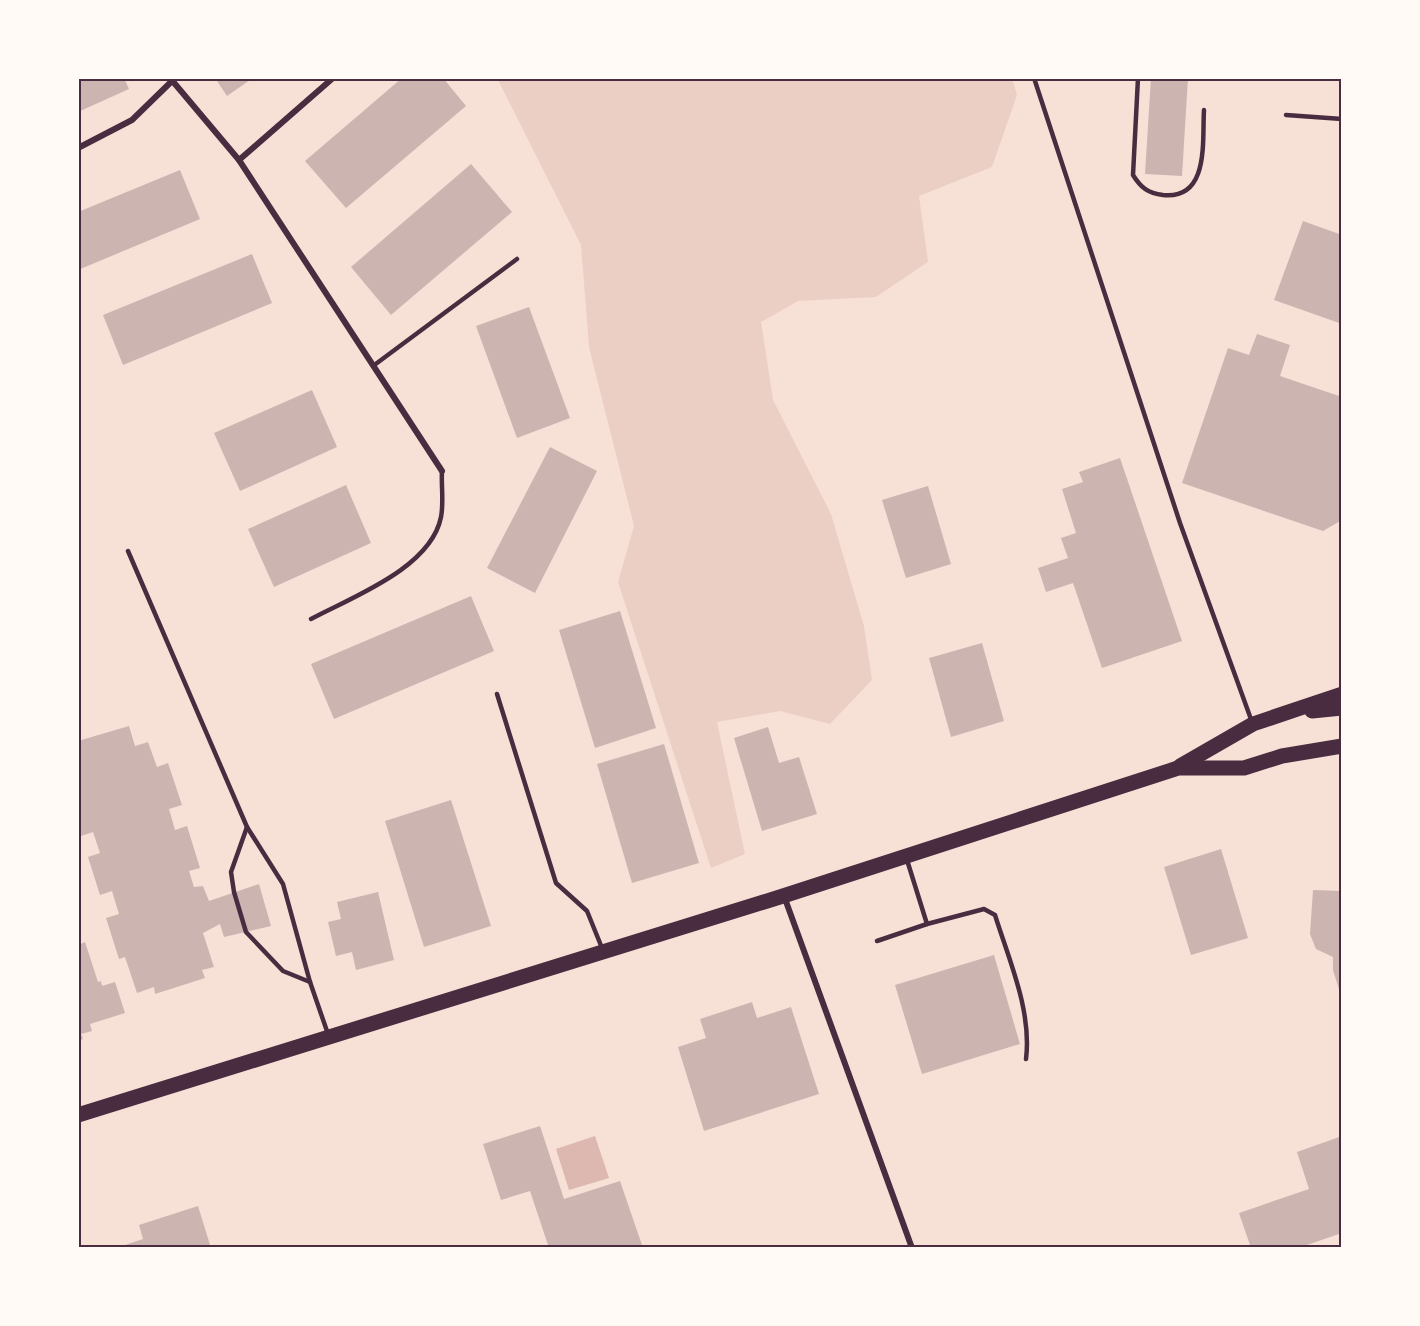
<svg xmlns="http://www.w3.org/2000/svg" width="1420" height="1326" viewBox="0 0 1420 1326" font-family="Montserrat,sans-serif">
<style>
.green{fill:#ebcfc5}
.water{fill:#dcb8b0}
.building{fill:#ccb4b1}
.lines{fill:none;stroke-linecap:round;stroke-linejoin:round}
.service{stroke:#4a2c40;stroke-width:4.5}
.minor{stroke:#4a2c40;stroke-width:6}
.primary{stroke:#4a2c40;stroke-width:15}
.neatline{fill:none;stroke:#4a2c40;stroke-width:2}
</style>
<rect width="100%" height="100%" fill="#f7e1d7"/>
<polygon class="green" points="497,78 1012,78 1017,95 992,167 919,196 928,262 876,297 798,301 761,322 773,400 831,514 864,626 872,680 830,724 780,711 717,722 745,854 711,868 618,582 634,526 589,347 581,245"/>
<polygon class="water" points="595,1136 609,1178 569,1190 556,1149"/>
<g class="building">
<polygon points="78,78 124,78 129,89 78,112"/>
<polygon points="215,78 253,78 227,96"/>
<polygon points="402,78 443,78 466,106 346,208 305,161"/>
<polygon points="1151,78 1188,78 1182,176 1145,174"/>
<polygon points="471,164 512,212 391,315 351,267"/>
<polygon points="180,170 200,219 78,270 78,212"/>
<polygon points="1303,221 1342,235 1342,324 1274,300"/>
<polygon points="252,254 272,303 123,365 103,315"/>
<polygon points="529,307 570,418 517,438 476,326"/>
<polygon points="1257,334 1290,345 1280,376 1342,397 1342,520 1323,531 1182,483 1228,348 1249,355"/>
<polygon points="312,390 337,447 240,491 214,433"/>
<polygon points="550,447 597,471 535,593 487,568"/>
<polygon points="1120,458 1182,641 1102,668 1073,583 1046,592 1038,568 1068,558 1061,538 1076,533 1062,489 1083,482 1079,472"/>
<polygon points="346,485 371,543 274,587 248,529"/>
<polygon points="928,486 951,564 906,578 882,500"/>
<polygon points="471,596 494,651 334,719 311,664"/>
<polygon points="620,611 656,728 595,748 559,630"/>
<polygon points="982,643 1004,721 951,737 929,658"/>
<polygon points="129,726 135,746 148,742 157,767 168,763 182,805 169,809 175,830 187,826 200,868 189,871 194,887 203,886 209,901 259,884 271,926 224,937 220,924 203,933 214,967 202,970 205,978 155,994 154,987 137,993 125,957 119,959 106,918 119,914 112,891 100,895 88,857 100,853 93,832 78,837 78,741"/>
<polygon points="768,727 779,763 799,757 817,814 762,831 734,738"/>
<polygon points="664,744 699,863 632,883 597,764"/>
<polygon points="451,800 491,926 424,947 385,821"/>
<polygon points="1221,849 1248,938 1191,955 1164,867"/>
<polygon points="1313,890 1342,891 1342,999 1333,970 1333,957 1316,949 1310,934"/>
<polygon points="378,892 394,960 356,970 352,952 336,956 328,922 341,919 337,902"/>
<polygon points="85,942 98,982 101,981 102,986 115,982 125,1013 90,1024 92,1031 81,1034 83,1039 78,1041 78,945"/>
<polygon points="994,955 1020,1044 922,1074 895,985"/>
<polygon points="752,1002 757,1018 791,1007 819,1094 704,1131 678,1047 706,1038 700,1019"/>
<polygon points="540,1126 564,1199 620,1181 643,1248 549,1248 530,1191 501,1200 483,1144"/>
<polygon points="1342,1136 1342,1233 1298,1248 1251,1248 1239,1213 1309,1189 1297,1152"/>
<polygon points="198,1206 211,1248 126,1248 125,1245 143,1239 139,1225"/>
</g>
<g class="lines">
<g class="service">
<polyline points="1034,78 1180,523 1252,722"/>
<path d="M1138 78 1133 175C1141 188 1148 193 1163 195 1210 200 1202 140 1204 110"/>
<polyline points="1286,115 1342,119"/>
<polyline points="373,366 517,259"/>
<polyline points="128,551 247,827 283,884 310,982 328,1034"/>
<path d="M311 619C352 597 431 568 441 517 444 502 441 485 442 471"/>
<polyline points="497,694 556,883 587,911 602,948"/>
<polyline points="247,827 231,872 234,892 246,932 283,971 310,982"/>
<path d="M907 860 927 924 984 909 995 915C1009 960 1032 1011 1026 1059"/>
<polyline points="877,941 927,924"/>
</g>
<g class="minor">
<polyline points="170,78 239,160 442,471"/>
<polyline points="78,148 132,120 172,81"/>
<polyline points="239,160 333,78"/>
<polyline points="784,896 912,1248"/>
</g>
<g class="primary">
<polyline points="1312,711 1342,708"/>
<polyline points="1180,766 1253,724 1342,694"/>
<polyline points="78,1115 783,896 1178,768 1244,768 1282,756 1342,746"/>
</g>
</g>
<rect width="1420" height="1326" fill="none" stroke="#fffaf5" stroke-width="159"/>
<rect x="80" y="80" width="1260" height="1166" class="neatline"/>
</svg>
